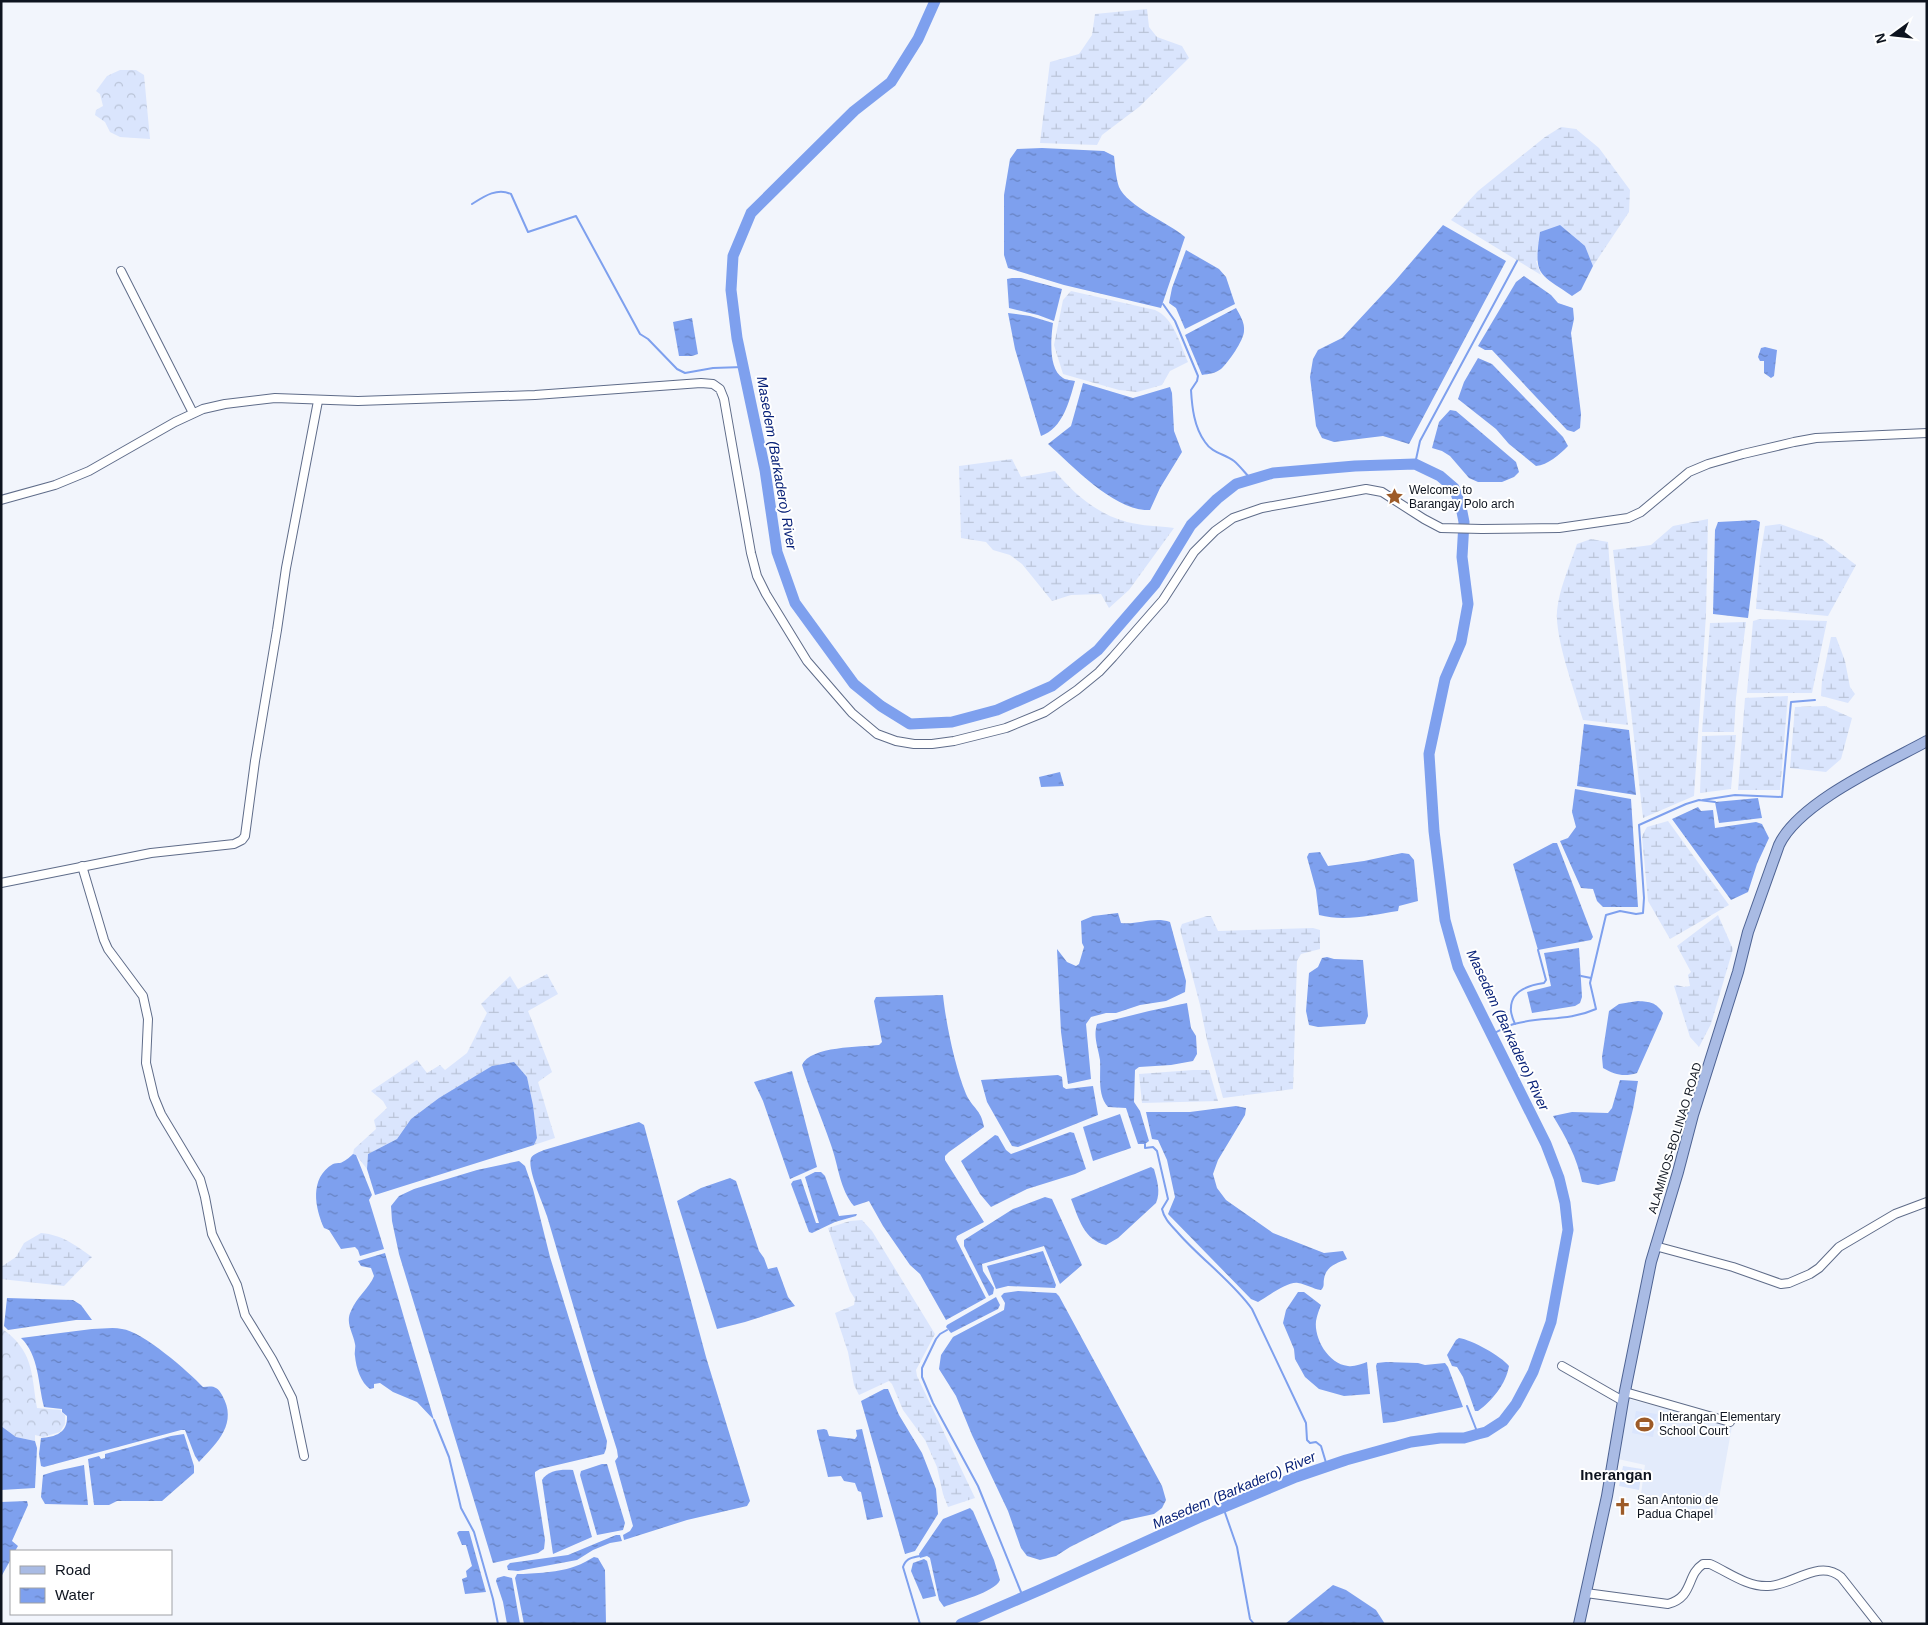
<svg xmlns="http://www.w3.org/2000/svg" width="1928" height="1625" viewBox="0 0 1928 1625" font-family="Arial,sans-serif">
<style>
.built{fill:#e3ebfb}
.grass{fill:#dae5fd}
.forest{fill:url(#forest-crowns)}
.wetland{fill:url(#wetland-marsh)}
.water{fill:url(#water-ripples)}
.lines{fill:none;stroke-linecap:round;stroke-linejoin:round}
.stream{stroke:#7ea0ee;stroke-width:2}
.river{stroke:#7ea0ee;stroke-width:11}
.minor-casing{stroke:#5f6c89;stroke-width:10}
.major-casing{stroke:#4e6393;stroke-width:12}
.minor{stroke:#fff;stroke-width:8}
.major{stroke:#a9bbe4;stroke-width:10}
.labels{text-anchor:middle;stroke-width:4;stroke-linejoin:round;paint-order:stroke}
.poi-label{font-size:12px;fill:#0e141f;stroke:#fff;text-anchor:start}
.street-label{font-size:12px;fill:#0e141f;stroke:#fff}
.water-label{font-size:14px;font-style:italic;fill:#082178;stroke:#fff}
.quarter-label{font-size:15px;font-weight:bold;fill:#0e141f;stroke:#fff}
</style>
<defs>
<pattern id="forest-crowns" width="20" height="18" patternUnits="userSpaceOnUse" patternTransform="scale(1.25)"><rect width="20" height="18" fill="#dae5fd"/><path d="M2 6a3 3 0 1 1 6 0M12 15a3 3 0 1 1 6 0" fill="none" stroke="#bac4d8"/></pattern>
<pattern id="wetland-marsh" width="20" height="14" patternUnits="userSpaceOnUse" patternTransform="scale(1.25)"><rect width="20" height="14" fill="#dae5fd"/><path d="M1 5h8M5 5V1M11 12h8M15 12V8" fill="none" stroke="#bac4d8"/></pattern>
<pattern id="water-ripples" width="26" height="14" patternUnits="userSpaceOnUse" patternTransform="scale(1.25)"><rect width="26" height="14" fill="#7ea0ee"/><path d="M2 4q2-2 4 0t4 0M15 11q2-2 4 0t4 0" fill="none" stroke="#6681c0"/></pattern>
</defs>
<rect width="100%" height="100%" fill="#f2f5fc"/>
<polygon class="built" points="1628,1399 1732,1426 1716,1515 1640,1501 1645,1465 1618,1459"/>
<g class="grass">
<polygon points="1636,1411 1657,1414 1653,1437 1632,1433"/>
<polygon points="1623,1466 1642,1469 1639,1490 1619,1486"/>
</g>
<g class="forest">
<polygon points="120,70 136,70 144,75 150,139 120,137 110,132 105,122 95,115 96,110 103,106 100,94 96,91 107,76"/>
<path d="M1 1328C34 1351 31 1372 37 1408L61 1410V1412L65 1415V1424L60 1432 43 1437 35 1435V1441L16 1437 1 1426Z"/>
</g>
<g class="wetland">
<polygon points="1147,9 1149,27 1157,37 1182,46 1189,58 1139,107 1102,135 1097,145 1040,143 1050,62 1079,54 1092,35 1095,14"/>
<polygon points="1561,127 1576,129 1599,148 1630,190 1629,212 1593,266 1585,246 1536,261 1541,275 1451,220 1478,191 1545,137"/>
<path d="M1071 291 1155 310C1174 318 1180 344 1188 362L1170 371 1162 385 1137 392 1119 390 1063 374 1054 345 1063 300Z"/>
<path d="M1012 459 1021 477 1055 471C1074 494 1097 514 1127 522 1142 526 1159 526 1174 528L1129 590 1109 608 1101 594 1071 595 1052 601 1022 564 1010 555 993 550 986 542 961 538 959 466Z"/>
<polygon points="1708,519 1706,615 1694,796 1643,818 1613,550 1651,545 1673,526"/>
<polygon points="1780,524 1822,539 1856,565 1828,616 1756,609 1760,557 1765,526"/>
<path d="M1591 539 1608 542 1612 597 1628 725 1583 720C1575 692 1555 639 1557 611 1559 589 1570 565 1577 544Z"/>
<polygon points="1760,619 1827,621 1812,693 1747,693 1753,621"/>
<polygon points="1746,622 1736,698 1734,732 1702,732 1710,623"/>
<polygon points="1831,637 1836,637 1845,661 1850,687 1855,694 1848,703 1821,696 1822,680"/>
<polygon points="1788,696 1780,790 1738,790 1745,698"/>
<polygon points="1825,706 1852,718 1841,759 1826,772 1790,768 1795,707"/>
<polygon points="1736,735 1731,789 1700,793 1702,736"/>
<polygon points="1668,821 1729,905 1670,939 1648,901 1642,836 1647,827"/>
<polygon points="1718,915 1733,949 1711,1024 1699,1047 1690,1037 1674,986 1677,985 1684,987 1690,986 1688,975 1691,972 1677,946"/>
<polygon points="1207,916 1211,916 1218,931 1313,928 1320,930 1320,949 1301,954 1297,961 1293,1089 1223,1098 1207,1040 1200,1005 1180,929 1182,924"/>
<polygon points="547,974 558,994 528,1011 552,1072 538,1082 555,1138 534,1145 537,1138 533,1105 527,1077 513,1062 411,1119 397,1139 368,1154 367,1169 356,1155 353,1154 354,1149 376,1129 374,1120 387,1108 383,1101 371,1091 417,1060 427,1073 440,1065 445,1070 467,1053 487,1013 481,1004 510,976 518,989"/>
<polygon points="1193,1070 1209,1070 1218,1101 1142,1103 1139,1074"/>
<polygon points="862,1220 872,1231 935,1334 916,1370 917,1376 975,1498 948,1507 943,1494 937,1467 925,1440 903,1410 892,1384 889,1381 859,1395 854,1385 848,1352 835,1313 854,1305 855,1299 850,1291 828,1228 850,1221"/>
<path d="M41 1233C63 1235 75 1245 92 1257L64 1286 1 1279V1267L16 1257 24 1243Z"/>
</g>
<g class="water">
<path d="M1042 148 1104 151 1114 156C1115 166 1116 178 1119 187 1127 206 1169 223 1185 237L1161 308 1064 285 1008 268 1004 255V195L1010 159 1017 149Z"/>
<polygon points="1443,225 1506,261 1409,444 1383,436 1334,442 1322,438 1316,426 1310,377 1313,359 1318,350 1342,338 1395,281"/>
<path d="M1560 225 1585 246 1593 266 1581 290 1572 296C1537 272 1534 276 1540 232Z"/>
<polygon points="1186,250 1219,269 1226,277 1235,304 1185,329 1176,308 1169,303 1172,288"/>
<polygon points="1524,276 1551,295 1558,303 1573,308 1574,319 1571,333 1581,414 1580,428 1574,432 1567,430 1492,350 1485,350 1478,346 1516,282"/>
<polygon points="1012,278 1021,278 1062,289 1054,321 1038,315 1009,308 1007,279"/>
<path d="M1236 308C1240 315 1245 323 1244 331 1244 340 1228 363 1221 369 1216 373 1209 374 1202 375L1185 335Z"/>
<path d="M1008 313 1030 316 1053 323C1051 337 1048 370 1063 378 1066 380 1072 380 1075 381 1069 402 1063 428 1041 436L1015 349Z"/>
<polygon points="692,318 698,354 692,356 679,356 673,322"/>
<polygon points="1765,347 1777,350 1774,376 1771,378 1764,373 1764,361 1760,361 1758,357 1761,348"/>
<path d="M1478 358 1492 364 1563 437 1568 446C1559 455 1548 465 1536 466L1509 444 1496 429 1458 399 1464 382Z"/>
<path d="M1083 383 1133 398 1170 387 1172 393 1174 431 1182 452 1160 488 1150 510C1115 512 1073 466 1048 444L1071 426Z"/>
<polygon points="1450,410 1456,411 1516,462 1519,472 1514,477 1502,482 1478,482 1469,478 1450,456 1442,451 1432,448 1439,422"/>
<polygon points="1756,520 1760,522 1748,618 1713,614 1715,530 1718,522"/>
<polygon points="1584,724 1629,730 1636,795 1577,786"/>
<polygon points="1060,772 1064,786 1041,787 1039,777"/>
<polygon points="1575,789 1631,799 1638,907 1603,907 1597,901 1593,889 1581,888 1560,841 1568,838 1576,827 1572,812"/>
<polygon points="1758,798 1762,818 1719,823 1715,802"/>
<polygon points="1698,807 1701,811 1713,810 1715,828 1756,822 1762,824 1769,838 1757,864 1748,892 1731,900 1672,819"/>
<polygon points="1553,843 1557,843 1593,937 1591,940 1538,950 1513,864"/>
<path d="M1320 852 1328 866 1364 861 1402 853 1409 854 1414 860 1418 901 1399 906 1398 911C1372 915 1345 922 1319 915L1316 890 1307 857 1309 853Z"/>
<path d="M1118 913 1121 923C1138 925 1154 916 1170 922L1186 981 1185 992 1166 1001 1140 1005 1116 1013H1106L1091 1017 1086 1024 1091 1079 1068 1084 1061 1032 1057 949 1067 962 1076 966 1079 964 1084 947 1082 943 1081 921 1093 916Z"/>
<polygon points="1579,948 1582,997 1580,1003 1575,1006 1532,1013 1527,992 1551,986 1544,953"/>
<polygon points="1327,957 1334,959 1363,960 1368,1016 1365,1024 1318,1027 1309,1025 1306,1011 1309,973 1318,967 1322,958"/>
<path d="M943 995C946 1024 955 1067 966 1094 973 1109 981 1109 984 1127L949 1152 945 1156V1160L984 1222 957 1236 956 1239 986 1298 946 1320 920 1274 910 1265 883 1226 869 1201 854 1206C840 1190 838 1164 831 1145 822 1118 810 1092 802 1065 810 1046 861 1047 879 1045L882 1042 874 1001 876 997Z"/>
<path d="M1638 1001C1650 1002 1656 1002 1663 1013L1661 1019 1637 1073C1624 1077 1615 1075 1603 1068L1602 1057 1609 1011 1619 1004Z"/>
<path d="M1187 1003 1191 1028 1196 1036 1197 1054 1193 1061 1171 1065 1139 1067 1135 1070 1134 1102 1140 1111 1149 1141 1145 1144H1138L1126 1108 1108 1107C1097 1095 1101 1075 1100 1060 1098 1047 1093 1037 1097 1024L1149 1011Z"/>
<polygon points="514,1062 527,1077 533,1105 537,1138 534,1145 375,1195 367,1169 368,1154 397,1139 411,1119 439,1098 492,1066"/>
<polygon points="792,1071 817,1167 790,1179 763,1101 754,1082"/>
<polygon points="1058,1075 1062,1077 1063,1087 1066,1089 1093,1086 1098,1115 1018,1147 1012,1146 987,1102 981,1080"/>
<path d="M1620 1080 1638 1081 1633 1109 1615 1181 1598 1185 1582 1182C1577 1158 1566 1137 1553 1116L1572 1112 1608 1113 1612 1108Z"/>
<path d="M1236 1106 1246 1108 1245 1115 1218 1160 1213 1174 1217 1188 1226 1200 1273 1233 1324 1253 1343 1251 1347 1259C1337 1263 1326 1266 1324 1279 1323 1284 1325 1286 1321 1290 1313 1289 1306 1284 1298 1283 1288 1281 1267 1297 1258 1302L1251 1299 1168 1214 1175 1197 1167 1160 1158 1140 1152 1139 1146 1112H1190Z"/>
<polygon points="1120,1114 1131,1148 1093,1161 1083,1127"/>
<path d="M639 1122 644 1125 706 1357 750 1501 747 1506 687 1520 624 1540 623 1535 630 1531 633 1526 615 1461 618 1457 617 1450C592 1372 570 1294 547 1216 543 1203 527 1169 531 1158 533 1154 540 1152 544 1150Z"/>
<polygon points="1070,1132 1074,1133 1086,1169 1075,1174 1027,1189 991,1207 980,1194 961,1161 995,1135 998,1136 1006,1150 1011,1154"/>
<path d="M353 1154 356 1155 372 1195 369 1200 384 1249 360 1256 358 1250 355 1247 341 1249 329 1230 324 1228C315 1208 309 1178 333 1164 335 1163 338 1163 340 1163 344 1162 350 1157 353 1154Z"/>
<polygon points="519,1161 525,1166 533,1189 550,1257 607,1441 606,1449 604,1454 540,1469 535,1472 535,1476 545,1540 544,1549 538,1553 493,1563 399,1254 392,1221 391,1206 399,1196 414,1189 477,1170"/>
<path d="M1151 1167 1154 1169C1157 1180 1161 1192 1156 1203L1118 1238 1106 1245C1084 1240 1079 1219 1071 1199Z"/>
<polygon points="815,1172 821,1172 825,1176 839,1216 857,1214 856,1216 835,1222 812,1233 809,1232 791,1184 793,1181 801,1179 816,1223 819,1223 805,1177"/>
<polygon points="730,1178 736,1181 759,1251 764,1258 768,1269 777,1267 788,1297 795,1306 745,1322 717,1329 677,1201 701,1188"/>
<polygon points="1045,1197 1052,1199 1082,1265 1060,1284 1044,1246 982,1264 983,1271 994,1288 993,1294 989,1296 964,1246 964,1240 1013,1209"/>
<polygon points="1043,1251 1056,1285 1055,1288 1008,1286 996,1289 987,1266"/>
<path d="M385 1253 434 1420 417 1402 393 1392 380 1383 374 1384V1388L370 1389C361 1383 356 1368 355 1356 354 1352 356 1348 355 1344 353 1332 345 1323 351 1311 356 1298 370 1287 374 1276L371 1268 361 1266 358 1261Z"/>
<polygon points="1018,1291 1056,1293 1059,1296 1162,1486 1166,1500 1162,1508 1154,1514 1122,1521 1070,1547 1056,1556 1040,1560 1027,1556 1021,1548 1008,1511 972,1435 956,1396 939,1369 941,1355 953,1337 1004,1310 1005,1303 1001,1296 1004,1293"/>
<path d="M1298 1292H1304L1321 1305C1319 1310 1317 1315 1316 1321 1314 1338 1328 1364 1348 1366 1354 1367 1361 1364 1367 1362L1370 1394 1344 1396 1319 1389 1305 1377 1295 1359 1294 1349 1283 1323 1286 1310Z"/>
<polygon points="996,1297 1000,1305 998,1309 951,1333 946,1327 947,1325"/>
<polygon points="7,1298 73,1300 81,1305 92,1320 76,1320 8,1330 4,1326"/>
<path d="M92 1329C102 1329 113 1327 122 1329 142 1331 189 1372 203 1387 213 1386 217 1386 222 1395 238 1423 218 1442 199 1462L195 1456 185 1430H181L44 1467 41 1466 39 1454 41 1438C55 1437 68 1433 67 1416L62 1412V1409L44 1407C38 1384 39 1355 21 1338Z"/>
<path d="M1459 1338C1472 1340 1501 1356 1509 1366 1506 1384 1492 1401 1478 1411H1475L1463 1377 1457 1367 1452 1366 1447 1355 1456 1340Z"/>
<polygon points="1386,1362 1418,1363 1425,1365 1445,1363 1448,1367 1463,1407 1394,1422 1383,1423 1376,1366 1377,1363"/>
<polygon points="884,1389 888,1389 899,1415 922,1453 936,1489 938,1514 915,1551 905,1554 861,1401"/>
<polygon points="1,1426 16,1437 35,1441 37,1448 35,1488 1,1490"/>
<polygon points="824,1429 827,1430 829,1436 855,1439 857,1436 856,1430 862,1429 883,1517 867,1520 861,1492 858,1491 855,1483 844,1481 841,1476 828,1477 817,1432 817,1430"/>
<polygon points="184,1434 194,1466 194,1473 162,1501 117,1501 109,1505 94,1505 88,1459 99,1456 101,1459 105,1458 105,1454 171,1436"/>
<polygon points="602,1464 607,1464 625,1523 623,1530 597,1535 580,1475 581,1471"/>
<polygon points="84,1465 88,1505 45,1504 41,1497 43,1475 56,1471"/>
<path d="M573 1470 592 1537 553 1554 542 1480C548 1470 562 1469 573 1470Z"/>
<polygon points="27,1501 28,1505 12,1541 18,1546 15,1551 11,1551 11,1559 1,1577 1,1502"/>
<path d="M970 1508 973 1511 994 1560 1000 1580C994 1593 957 1601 944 1607L939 1600 930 1558 927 1556 920 1558 919 1554 943 1519Z"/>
<polygon points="459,1531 469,1531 486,1592 465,1594 462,1579 467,1577 466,1571 472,1566 466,1545 462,1545 457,1533"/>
<polygon points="616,1535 620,1535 622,1541 610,1543 593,1550 577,1560 518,1571 508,1570 507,1566 510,1563 568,1555"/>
<path d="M594 1557 598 1558 605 1570 606 1624H524L515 1578 517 1574C532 1574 562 1572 576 1566 582 1564 588 1560 594 1557Z"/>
<polygon points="924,1559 927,1561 936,1596 923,1599 911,1571 913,1563"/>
<polygon points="504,1576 512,1578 520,1624 507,1624 503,1602 496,1581 497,1578"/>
<polygon points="1333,1585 1346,1590 1376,1610 1385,1624 1285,1624"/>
</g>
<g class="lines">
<g class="stream">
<path d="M472 204C483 197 497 187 511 194L528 232 576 216 640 334 648 339 677 369 685 373 713 368 743 367"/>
<path d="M1163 304 1175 321 1198 376 1197 381 1191 390C1192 407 1194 427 1205 442 1212 453 1225 454 1234 461 1240 466 1245 473 1250 478"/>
<polyline points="1415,464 1420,441 1517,261"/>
<polyline points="1703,800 1735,795 1782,797 1791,702 1815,700"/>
<polyline points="1581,976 1591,978"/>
<path d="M1515 1024C1513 1019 1510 1013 1511 1008 1511 990 1530 985 1544 983L1546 980 1538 950"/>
<path d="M1492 1034C1499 1031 1507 1026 1514 1024 1542 1016 1567 1022 1596 1009L1590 983 1606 915 1620 911 1636 914 1643 913 1644 898 1639 825 1686 804 1699 800 1715 802"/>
<path d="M1145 1144V1148L1153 1147 1157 1151 1168 1199 1162 1209C1164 1219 1172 1226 1179 1234 1202 1260 1232 1281 1252 1309L1306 1423 1307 1440 1310 1443 1316 1442 1321 1446 1327 1466"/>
<polyline points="947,1330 940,1334 936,1339 922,1368 922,1377 933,1403 978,1486 1023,1597"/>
<polyline points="1467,1406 1478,1434"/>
<polyline points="434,1420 449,1457 461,1508 474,1532 493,1599 498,1624"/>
<polyline points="1223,1507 1237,1547 1250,1619 1254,1624"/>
<path d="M920 1556C911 1558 906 1558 903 1567L920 1624"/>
</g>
<polyline class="river" points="935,1 918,39 891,82 854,111 751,213 733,256 731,290 737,338 765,470 777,552 795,603 854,684 881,706 910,724 952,722 997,710 1052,686 1098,650 1155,584 1191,525 1217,499 1236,484 1273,473 1355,466 1415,464 1440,476 1454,488 1461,507 1464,522 1462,557 1468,604 1461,642 1445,679 1429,754 1434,831 1445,920 1458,967 1546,1144 1559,1178 1565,1203 1568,1230 1551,1322 1533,1372 1516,1404 1503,1421 1486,1432 1478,1434 1464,1438 1440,1438 1411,1442 1346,1460 1296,1477 1198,1518 1042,1589 961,1624"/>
<defs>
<g id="minor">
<polyline points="121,271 193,413"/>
<polyline points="1,500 55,485 89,471 175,422 203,409 225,404 275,398 358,401 535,395 701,383 713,384 720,389 724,399 751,553 757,576 766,594 807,661 852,713 877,734 896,741 914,744 932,744 954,741 1006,728 1045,712 1077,690 1099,672 1113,657 1163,600 1194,552 1215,531 1233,518 1262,508 1366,489 1382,492 1424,519 1441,528 1482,529 1559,528 1628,518 1641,512 1689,472 1708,464 1743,454 1794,442 1816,438 1927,433"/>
<polyline points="82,866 104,940 108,949 143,996 148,1019 146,1063 154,1097 161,1114 200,1179 205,1197 212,1234 237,1285 245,1315 272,1359 292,1398 304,1456"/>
<polyline points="1,883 151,853 234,844 242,840 245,836 255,761 277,630 286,568 318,401"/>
<polyline points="1655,1246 1733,1267 1781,1284 1789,1283 1810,1274 1819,1268 1839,1247 1895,1214 1927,1202"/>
<polyline points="1562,1366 1623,1401"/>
<polyline points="1625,1392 1730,1422"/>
<path d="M1586 1593 1668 1604C1694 1597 1686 1575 1703 1564H1710C1728 1572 1747 1587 1768 1586 1792 1586 1819 1558 1841 1577L1878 1624"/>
</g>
<path id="major" d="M1579 1624 1607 1496 1623 1401 1651 1262 1678 1172 1693 1115 1738 972 1748 932 1779 845C1799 802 1885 764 1927 741"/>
</defs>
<use href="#minor" class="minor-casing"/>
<use href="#major" class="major-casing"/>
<use href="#minor" class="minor"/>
<use href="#major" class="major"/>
</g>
<defs>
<symbol id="sight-bare" viewBox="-9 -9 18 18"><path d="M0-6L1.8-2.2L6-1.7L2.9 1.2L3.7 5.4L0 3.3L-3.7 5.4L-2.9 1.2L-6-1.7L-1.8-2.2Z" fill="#9d5b28" stroke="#fff" stroke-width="2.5" paint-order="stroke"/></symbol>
<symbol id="stadium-bare" viewBox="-9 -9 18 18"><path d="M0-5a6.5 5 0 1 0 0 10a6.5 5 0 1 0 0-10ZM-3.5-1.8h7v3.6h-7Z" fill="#9d5b28" stroke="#fff" stroke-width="2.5" paint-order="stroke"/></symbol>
<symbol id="church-bare" viewBox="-9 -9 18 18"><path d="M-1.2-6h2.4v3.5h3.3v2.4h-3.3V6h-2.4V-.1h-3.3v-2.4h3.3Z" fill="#9d5b28" stroke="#fff" stroke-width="2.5" paint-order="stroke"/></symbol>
</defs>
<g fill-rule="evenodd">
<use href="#sight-bare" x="1382" y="484" width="25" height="25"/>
<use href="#stadium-bare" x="1632" y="1412" width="25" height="25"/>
<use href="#church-bare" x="1610" y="1494" width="25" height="25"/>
</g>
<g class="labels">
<g class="poi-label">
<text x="1409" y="494">Welcome to<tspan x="1409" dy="14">Barangay Polo arch</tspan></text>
<text x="1659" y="1421">Interangan Elementary<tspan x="1659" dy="14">School Court</tspan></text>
<text x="1637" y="1504">San Antonio de<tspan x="1637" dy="14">Padua Chapel</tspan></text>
</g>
<g class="street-label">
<text transform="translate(1675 1138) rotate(-73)" y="4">ALAMINOS-BOLINAO ROAD</text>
</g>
<g class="water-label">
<text transform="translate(777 463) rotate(80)" y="5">Masedem (Barkadero) River</text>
<text transform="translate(1508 1030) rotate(65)" y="5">Masedem (Barkadero) River</text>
<text transform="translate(1234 1490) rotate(-23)" y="5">Masedem (Barkadero) River</text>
</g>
<g class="quarter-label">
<text x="1616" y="1480">Inerangan</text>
</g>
</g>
<rect width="1928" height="1625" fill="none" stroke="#0e141f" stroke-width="5"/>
<rect x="10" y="1550" width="162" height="65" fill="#ffffff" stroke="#9fa1a5"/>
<rect x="20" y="1566" width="25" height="8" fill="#a9bbe4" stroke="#9fa1a5"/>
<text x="55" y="1575" font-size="15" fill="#0e141f">Road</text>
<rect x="20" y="1588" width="25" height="15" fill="url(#water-ripples)" stroke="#9fa1a5"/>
<text x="55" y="1600" font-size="15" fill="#0e141f">Water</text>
<g transform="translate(1893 35) rotate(255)" stroke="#ffffff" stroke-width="4" paint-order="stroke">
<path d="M0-4L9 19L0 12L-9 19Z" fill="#0e141f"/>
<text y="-8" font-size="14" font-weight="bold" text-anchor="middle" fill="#0e141f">N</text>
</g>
</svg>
